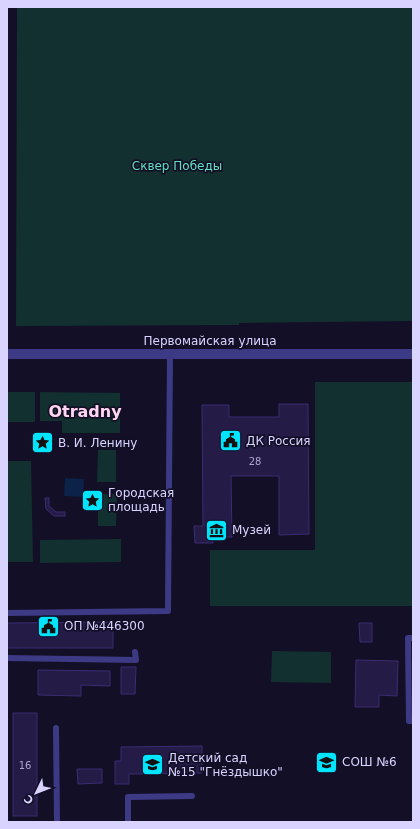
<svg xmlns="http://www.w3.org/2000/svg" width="420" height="829" viewBox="0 0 420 829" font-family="'DejaVu Sans',sans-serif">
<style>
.green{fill:#12302f}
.water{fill:#0c2248}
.building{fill:#241b47;stroke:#3b2d73}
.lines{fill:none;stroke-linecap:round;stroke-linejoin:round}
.lane{stroke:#3d3a85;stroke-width:6}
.street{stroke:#3d3a85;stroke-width:10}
.labels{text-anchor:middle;stroke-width:3.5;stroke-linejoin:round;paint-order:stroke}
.number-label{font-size:10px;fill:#aca6d1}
.park-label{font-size:12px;fill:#5fe0c0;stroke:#130f26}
.street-label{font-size:12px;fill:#d9d4ff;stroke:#130f26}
.poi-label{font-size:12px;fill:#d9d4ff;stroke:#130f26;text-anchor:start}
.district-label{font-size:16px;font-weight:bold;fill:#ffd6f0;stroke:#130f26}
</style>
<rect width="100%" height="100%" fill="#130f26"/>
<g class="green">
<polygon points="17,7 413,7 413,321 239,323 239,325 16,326"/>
<polygon points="315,382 413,382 413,606 210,606 210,550 315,550"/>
<rect x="7" y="392" width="28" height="30"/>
<polygon points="40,392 120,393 120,433 62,433 62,421 40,421"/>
<polygon points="98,450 116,450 116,482 97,482"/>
<polygon points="7,461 31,461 33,562 8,562"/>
<polygon points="98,494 117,494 116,526 98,526"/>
<polygon points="121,539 121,562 40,563 40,540"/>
<polygon points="272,651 331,652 331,683 271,682"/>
</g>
<polygon class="water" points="65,478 84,479 83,497 64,496"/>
<g class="building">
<polygon points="279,404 308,404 309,534 279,535 279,476 231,476 232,537 213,537 213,543 195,543 194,526 203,526 202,405 229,405 229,417 279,417"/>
<polygon points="45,498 49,498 49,506 56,512 65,512 65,516 54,516 46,509"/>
<polygon points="113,622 113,648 7,648 7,623"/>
<polygon points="359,623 372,623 372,642 360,642"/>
<polygon points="356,660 398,661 397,696 379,695 379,707 355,707"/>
<polygon points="121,667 136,667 135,694 121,694"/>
<polygon points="38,670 110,671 110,686 81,685 81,696 38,695"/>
<rect x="13" y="713" width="24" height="103"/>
<polygon points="202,746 202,773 129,774 129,784 115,784 115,761 121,761 121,747"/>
<polygon points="77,769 102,769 102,783 78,784"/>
</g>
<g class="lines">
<g class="lane">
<polyline points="7,613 168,611 170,354"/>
<polyline points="413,638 408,638 409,721 413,721"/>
<polyline points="7,658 136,660 135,652"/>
<polyline points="56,728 57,822"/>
<polyline points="128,822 128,797 192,796"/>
</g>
<polyline class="street" points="7,354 413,354"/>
</g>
<defs>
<symbol id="civic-square" viewBox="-11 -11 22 22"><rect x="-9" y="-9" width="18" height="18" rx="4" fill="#00e5ff" stroke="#130f26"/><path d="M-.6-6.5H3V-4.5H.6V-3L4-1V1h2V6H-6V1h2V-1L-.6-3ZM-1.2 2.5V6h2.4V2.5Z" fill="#111"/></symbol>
<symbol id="sight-square" viewBox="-11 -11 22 22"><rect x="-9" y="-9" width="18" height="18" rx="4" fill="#00e5ff" stroke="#130f26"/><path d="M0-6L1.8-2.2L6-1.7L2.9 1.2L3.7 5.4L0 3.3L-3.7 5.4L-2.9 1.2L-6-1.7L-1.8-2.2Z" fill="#111"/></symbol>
<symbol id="museum-square" viewBox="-11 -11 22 22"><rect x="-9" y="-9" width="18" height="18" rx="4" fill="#00e5ff" stroke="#130f26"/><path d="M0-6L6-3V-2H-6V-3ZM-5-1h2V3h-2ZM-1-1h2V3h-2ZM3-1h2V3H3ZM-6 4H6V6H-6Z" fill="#111"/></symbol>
<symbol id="school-square" viewBox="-11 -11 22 22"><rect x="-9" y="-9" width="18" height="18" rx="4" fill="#00e5ff" stroke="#130f26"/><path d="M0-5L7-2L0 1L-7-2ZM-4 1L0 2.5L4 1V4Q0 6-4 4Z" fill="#111"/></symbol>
</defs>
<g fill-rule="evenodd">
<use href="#civic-square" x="218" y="428" width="25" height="25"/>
<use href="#sight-square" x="30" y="430" width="25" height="25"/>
<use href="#sight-square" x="80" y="488" width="25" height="25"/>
<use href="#museum-square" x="204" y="518" width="25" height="25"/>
<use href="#civic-square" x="36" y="614" width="25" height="25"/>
<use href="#school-square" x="314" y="750" width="25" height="25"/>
<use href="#school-square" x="140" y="752" width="25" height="25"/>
</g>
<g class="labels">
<g class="number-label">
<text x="255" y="465">28</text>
<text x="25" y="769">16</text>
</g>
<g class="park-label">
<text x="177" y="170">Сквер Победы</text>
</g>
<g class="street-label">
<text x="210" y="345">Первомайская улица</text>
</g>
<g class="poi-label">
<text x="246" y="445">ДК Россия</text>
<text x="58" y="447">В. И. Ленину</text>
<text x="108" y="497">Городская<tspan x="108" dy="14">площадь</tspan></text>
<text x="232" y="534">Музей</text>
<text x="64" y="630">ОП №446300</text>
<text x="168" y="762">Детский сад<tspan x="168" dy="14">№15 "Гнёздышко"</tspan></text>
<text x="342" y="766">СОШ №6</text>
</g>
<g class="district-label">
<text x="85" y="417">Otradny</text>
</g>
</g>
<rect width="420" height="829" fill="none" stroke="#d9d4ff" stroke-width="16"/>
<g transform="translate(36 793) rotate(227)" stroke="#130f26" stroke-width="3" paint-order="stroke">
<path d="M0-3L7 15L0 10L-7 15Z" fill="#d9d4ff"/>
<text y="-6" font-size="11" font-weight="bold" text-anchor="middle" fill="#d9d4ff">С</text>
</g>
</svg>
